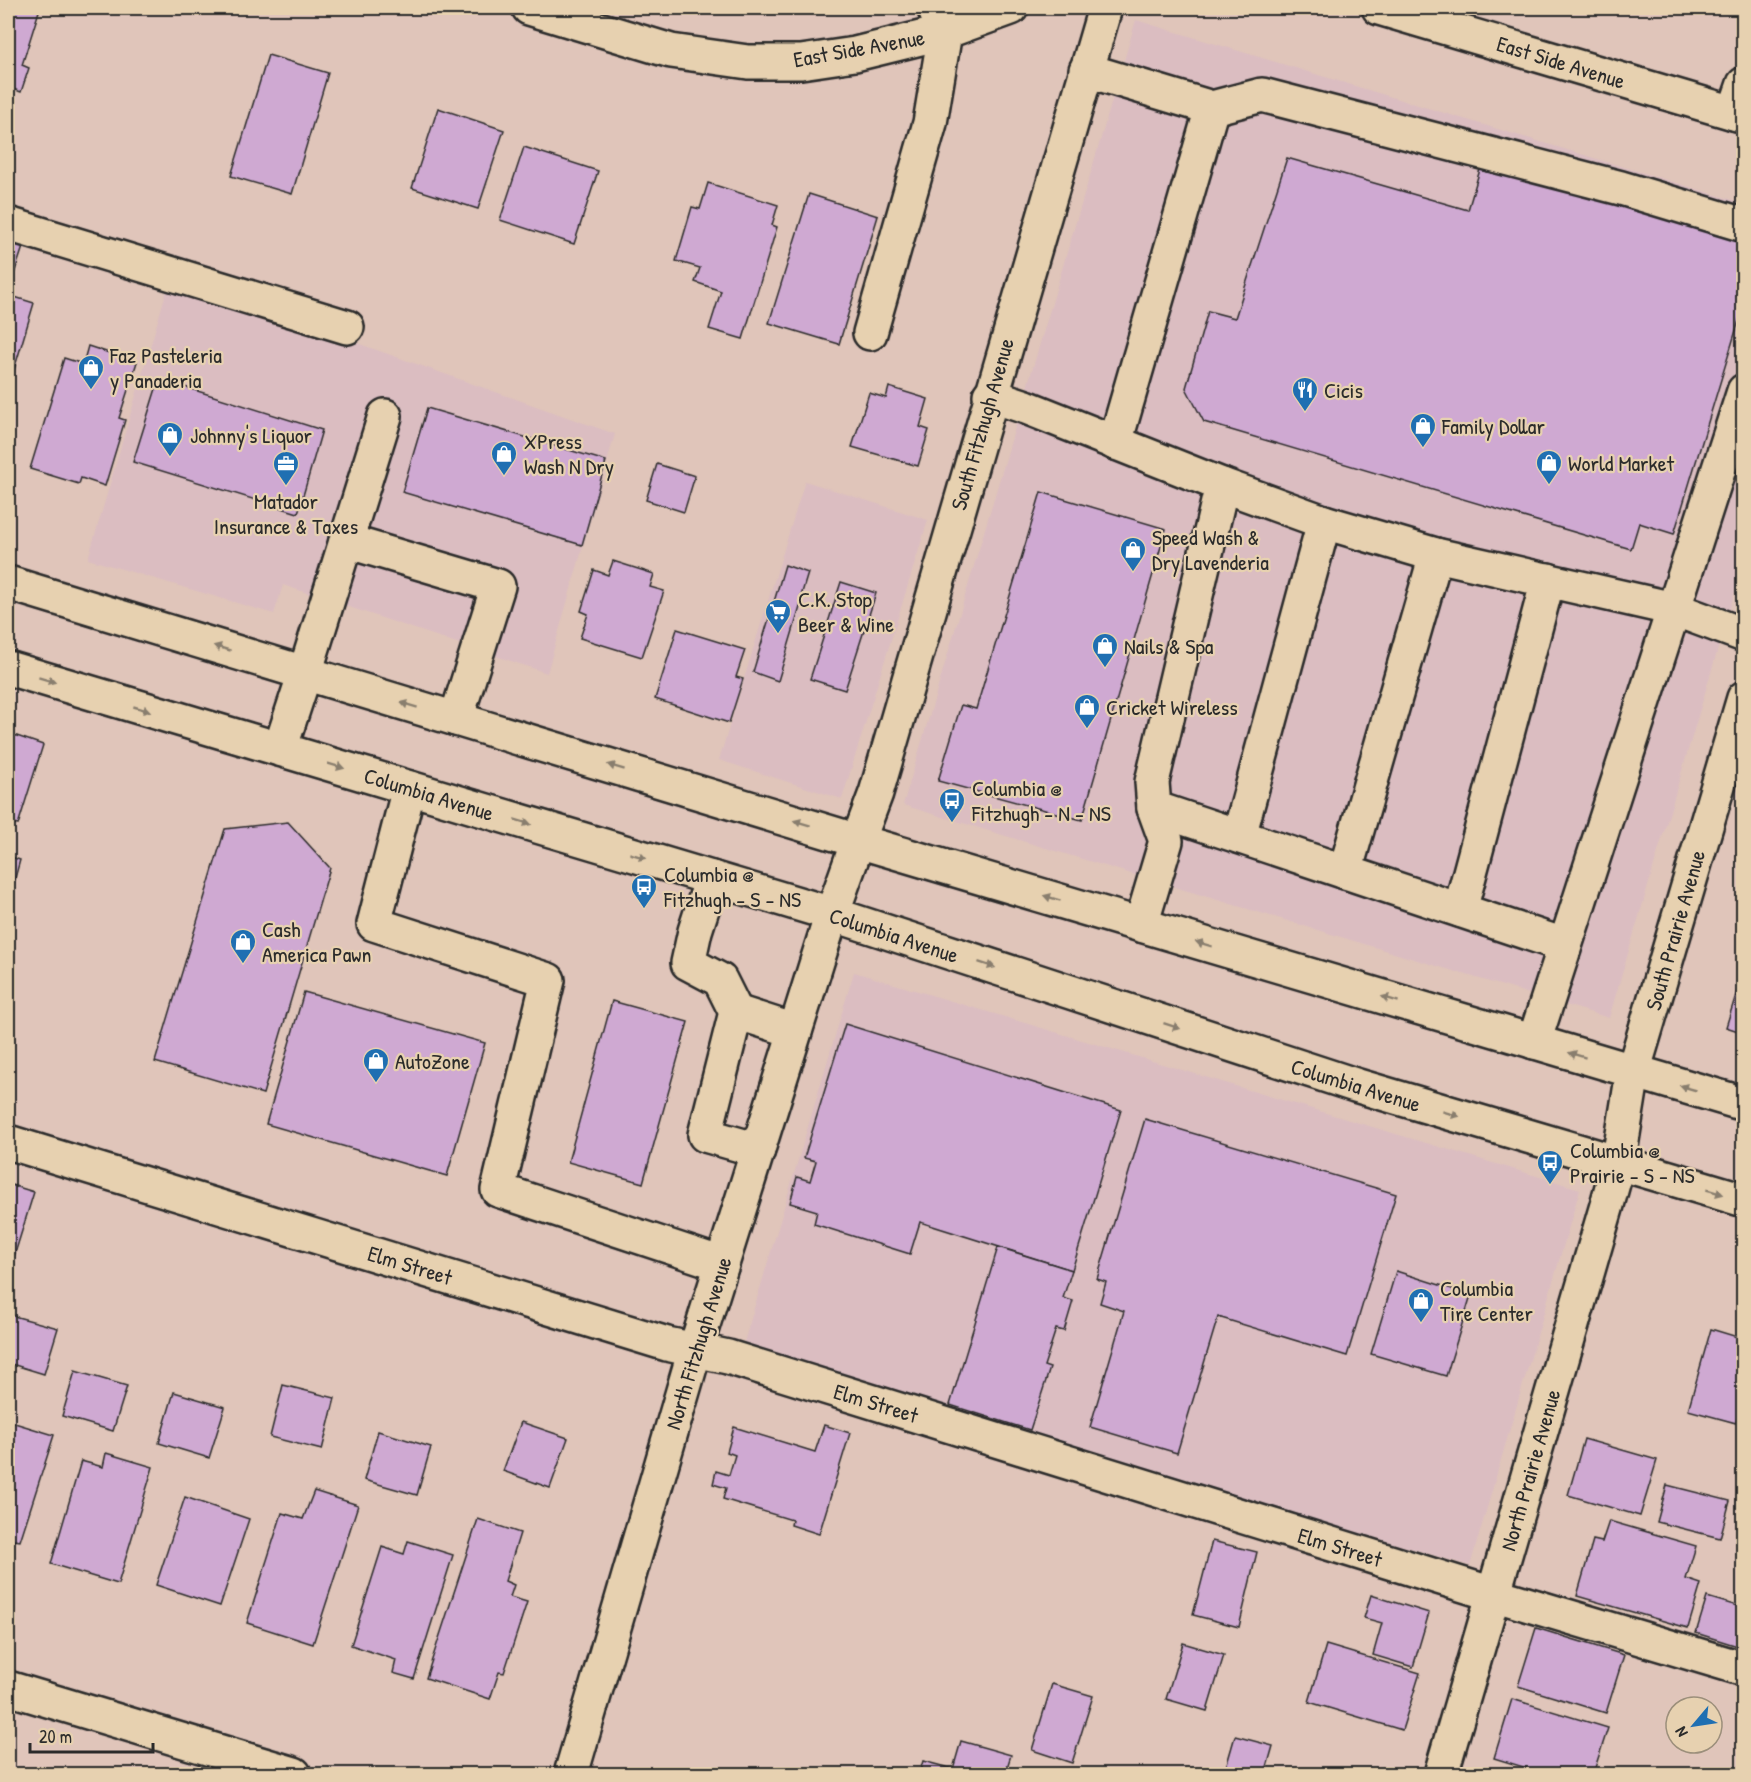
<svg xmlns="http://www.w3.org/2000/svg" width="1751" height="1782" viewBox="0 0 1751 1782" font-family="'Patrick Hand',sans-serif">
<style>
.built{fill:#dbbdc1}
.building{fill:#cfa9d2;stroke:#2b2b2b;stroke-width:1.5}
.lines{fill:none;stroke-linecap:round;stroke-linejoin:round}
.minor-casing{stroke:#2b2b2b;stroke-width:38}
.major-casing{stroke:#2b2b2b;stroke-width:38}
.minor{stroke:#e7d1b0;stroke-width:33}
.major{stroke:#e7d1b0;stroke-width:33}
.oneway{fill:#897e6e}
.labels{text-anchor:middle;stroke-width:4.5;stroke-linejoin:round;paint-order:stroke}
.street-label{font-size:22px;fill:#2b2b2b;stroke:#e7d1b0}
.poi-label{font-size:22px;fill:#2b2b2b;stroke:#e7d1b0;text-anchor:start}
</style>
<rect width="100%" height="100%" fill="#e0c5ba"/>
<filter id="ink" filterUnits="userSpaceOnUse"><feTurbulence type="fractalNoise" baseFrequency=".0167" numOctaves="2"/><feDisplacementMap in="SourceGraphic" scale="12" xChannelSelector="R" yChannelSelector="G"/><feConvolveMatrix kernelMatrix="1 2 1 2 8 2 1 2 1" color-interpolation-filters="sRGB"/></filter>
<g filter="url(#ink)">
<g class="built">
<polygon points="1136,20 1743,203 1743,564 1609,1018 903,805"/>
<polygon points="168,286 354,342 615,434 547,673 283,585 274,614 88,559"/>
<polygon points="805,481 928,520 842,799 719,760"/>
<polygon points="854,972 1580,1189 1470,1566 742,1349"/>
</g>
<g class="building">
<polygon points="8,8 40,8 22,65 29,68 21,92 8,87"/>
<polygon points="268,55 328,73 292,194 231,176"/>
<polygon points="438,108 504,130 478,209 412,188"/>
<polygon points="524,147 598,171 574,244 500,220"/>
<polygon points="1287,158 1468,210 1481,166 1744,241 1744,304 1674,534 1639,523 1631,549 1204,422 1186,388 1208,311 1235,318"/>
<polygon points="708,183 778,205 772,225 777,227 743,339 709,329 721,291 695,282 700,268 676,261 692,207 700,209"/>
<polygon points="809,194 878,216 839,344 769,323"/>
<polygon points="8,235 25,241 10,286 8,285"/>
<polygon points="8,295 34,303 8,390"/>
<polygon points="88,346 137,362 119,418 125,420 105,486 81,478 79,484 30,469 64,358 83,364"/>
<polygon points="159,379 322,430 298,513 133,462"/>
<polygon points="889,387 928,399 920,427 929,430 918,466 852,447 869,393 886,398"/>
<polygon points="427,408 606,461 582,545 402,492"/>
<polygon points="657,464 695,476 684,512 646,500"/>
<polygon points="1041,492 1166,529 1082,820 938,781 961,705 976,709"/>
<polygon points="613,561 654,574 650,587 664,591 642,657 580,638 588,614 581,611 594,570 608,575"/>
<polygon points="785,565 808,573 801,596 803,597 778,681 753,672"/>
<polygon points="841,582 876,593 845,690 810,679"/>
<polygon points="677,629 745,650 736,677 743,679 729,723 655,699"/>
<polygon points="8,733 43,745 18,825 8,822"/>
<polygon points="288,822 330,868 263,1094 155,1062 225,829"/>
<polygon points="8,856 20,860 8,903"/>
<polygon points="1744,969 1744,1033 1726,1027"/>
<polygon points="304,992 485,1043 447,1176 266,1124"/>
<polygon points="612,1001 688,1022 643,1183 568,1162"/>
<polygon points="845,1024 1121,1110 1072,1270 920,1222 910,1254 814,1224 817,1211 790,1203 797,1177 810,1181 816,1161 804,1158"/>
<polygon points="1145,1119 1396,1194 1347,1356 1218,1317 1177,1453 1090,1427 1124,1311 1100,1303 1106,1282 1097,1279"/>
<polygon points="8,1184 34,1192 8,1276"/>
<polygon points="998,1247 1072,1270 1063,1298 1073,1301 1064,1331 1056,1329 1044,1366 1050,1368 1030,1430 950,1405"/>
<polygon points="1396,1271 1471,1295 1446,1376 1371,1354"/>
<polygon points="10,1315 58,1328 44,1374 8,1363 8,1324"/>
<polygon points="1711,1329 1744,1339 1744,1396 1736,1423 1688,1410"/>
<polygon points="75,1371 127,1386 113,1431 62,1416"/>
<polygon points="283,1385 335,1398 322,1450 270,1437"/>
<polygon points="174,1392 225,1407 209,1458 159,1443"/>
<polygon points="8,1421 54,1435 20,1541 14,1540 8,1562"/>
<polygon points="521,1422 568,1438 550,1488 503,1471"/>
<polygon points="824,1425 850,1433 819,1534 791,1525 792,1520 723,1499 726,1488 713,1484 716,1471 729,1475 735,1455 727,1452 734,1427 815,1452"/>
<polygon points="378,1431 431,1447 417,1495 364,1480"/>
<polygon points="1584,1439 1657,1460 1640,1516 1568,1495"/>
<polygon points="106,1453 153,1467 118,1584 51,1564 81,1461 103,1467"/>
<polygon points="1667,1485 1730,1501 1720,1538 1657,1522"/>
<polygon points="314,1491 358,1505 313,1644 247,1623 282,1513 303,1519"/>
<polygon points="185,1497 249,1519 220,1606 156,1585"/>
<polygon points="478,1519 520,1533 505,1581 514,1585 510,1597 527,1602 504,1673 499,1672 490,1699 426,1678"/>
<polygon points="1609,1521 1696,1546 1686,1579 1701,1584 1688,1628 1577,1596 1593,1540 1602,1542"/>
<polygon points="408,1541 453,1555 414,1679 393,1673 396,1660 351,1645 382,1547 404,1554"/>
<polygon points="1212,1541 1257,1552 1239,1627 1193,1615"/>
<polygon points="1371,1595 1429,1613 1413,1667 1373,1655 1382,1623 1364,1618"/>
<polygon points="1707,1597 1744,1608 1744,1648 1696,1633"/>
<polygon points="1536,1628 1624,1655 1606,1713 1518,1686"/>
<polygon points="1183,1643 1224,1655 1207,1711 1166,1699"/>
<polygon points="1326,1645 1420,1673 1402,1730 1309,1702"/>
<polygon points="1052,1684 1093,1696 1072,1763 1032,1750"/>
<polygon points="1512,1699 1608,1728 1593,1774 1546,1774 1494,1758"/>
<polygon points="1235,1736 1273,1746 1265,1774 1224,1774"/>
<polygon points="961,1741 1011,1755 1005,1774 919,1774 923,1761 953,1769"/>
</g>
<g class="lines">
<defs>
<g id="minor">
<polyline points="529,8 671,51 748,62 801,62 855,54 945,32 1011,8"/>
<polyline points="1379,8 1744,116"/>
<polyline points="1086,70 1212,108 1115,443"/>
<polyline points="1212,108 1262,95 1621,188 1744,225"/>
<polyline points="1734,113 1744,84"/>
<polyline points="8,224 347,327"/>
<polyline points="870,333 930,123 945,32 934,8"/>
<polyline points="990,395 1026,407 1222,485 1324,522 1436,555 1674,609 1744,635"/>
<polyline points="346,541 498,586 456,719"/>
<polyline points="305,673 385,416"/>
<polyline points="409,788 374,924 548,980 498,1190 722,1264"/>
<polyline points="1154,808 1564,945"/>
<polyline points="1239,836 1324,522"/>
<polyline points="858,841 876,793 1105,8"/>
<polyline points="1345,872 1436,555"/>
<polyline points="712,878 695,931 688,963 720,980 736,1012 705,1135 758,1150"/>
<polyline points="1460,910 1548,580"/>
<polyline points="1141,925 1166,841 1154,808 1152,782 1222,485"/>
<polyline points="736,1012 795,1031"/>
<polyline points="1534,1042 1744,391"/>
<polyline points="8,1142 667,1344 728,1357 1493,1594 1744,1669"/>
<polyline points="8,1688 294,1774"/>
<polyline points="571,1774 695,1350 832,914"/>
<polyline points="1441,1774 1607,1205 1618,1165 1633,1072 1744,698"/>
</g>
<g id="major">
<polyline points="8,583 858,841 1744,1104"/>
<polyline points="8,668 832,914 1355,1085 1744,1200"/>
<polyline points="280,749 305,673"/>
<polyline points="832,914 858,841"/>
</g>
</defs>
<use href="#minor" class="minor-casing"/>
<use href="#major" class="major-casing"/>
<use href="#minor" class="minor"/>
<use href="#major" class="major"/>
</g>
<defs><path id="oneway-solid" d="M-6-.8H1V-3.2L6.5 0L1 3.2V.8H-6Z" transform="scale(1.5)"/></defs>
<g class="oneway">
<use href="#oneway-solid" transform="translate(222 648) rotate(-163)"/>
<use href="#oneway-solid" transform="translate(47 680) rotate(17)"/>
<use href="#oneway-solid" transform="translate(409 705) rotate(-163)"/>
<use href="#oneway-solid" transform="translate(142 709) rotate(16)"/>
<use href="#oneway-solid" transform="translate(336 766) rotate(17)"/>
<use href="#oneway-solid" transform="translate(616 767) rotate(-163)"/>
<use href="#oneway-solid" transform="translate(523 822) rotate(17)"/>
<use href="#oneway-solid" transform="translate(802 823) rotate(-163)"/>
<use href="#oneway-solid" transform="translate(638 856) rotate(17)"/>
<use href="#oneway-solid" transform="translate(1052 898) rotate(-163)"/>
<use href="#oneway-solid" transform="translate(1204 944) rotate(-163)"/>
<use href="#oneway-solid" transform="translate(987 965) rotate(18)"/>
<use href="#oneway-solid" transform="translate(1390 999) rotate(-163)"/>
<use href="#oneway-solid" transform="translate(1172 1026) rotate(18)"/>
<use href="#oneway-solid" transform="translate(1577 1055) rotate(-163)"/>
<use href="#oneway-solid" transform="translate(1688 1088) rotate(-164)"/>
<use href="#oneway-solid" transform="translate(1451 1114) rotate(17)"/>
<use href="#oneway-solid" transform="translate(1715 1192) rotate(16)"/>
</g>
</g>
<defs>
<symbol id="shop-pin" viewBox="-11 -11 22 30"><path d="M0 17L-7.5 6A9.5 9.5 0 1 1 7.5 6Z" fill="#1f6fb2" stroke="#e7d1b0"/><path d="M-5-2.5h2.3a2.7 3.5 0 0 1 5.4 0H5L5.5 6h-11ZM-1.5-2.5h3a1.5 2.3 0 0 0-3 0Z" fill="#fff"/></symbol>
<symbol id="restaurant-pin" viewBox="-11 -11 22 30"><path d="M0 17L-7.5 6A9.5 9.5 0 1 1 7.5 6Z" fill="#1f6fb2" stroke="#e7d1b0"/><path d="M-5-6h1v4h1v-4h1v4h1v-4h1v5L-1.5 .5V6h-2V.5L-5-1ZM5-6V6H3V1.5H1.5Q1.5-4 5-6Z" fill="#fff"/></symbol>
<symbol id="office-pin" viewBox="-11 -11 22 30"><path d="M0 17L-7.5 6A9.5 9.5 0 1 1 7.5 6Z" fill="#1f6fb2" stroke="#e7d1b0"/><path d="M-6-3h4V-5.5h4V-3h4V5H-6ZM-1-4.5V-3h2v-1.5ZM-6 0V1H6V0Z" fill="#fff"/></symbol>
<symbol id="supermarket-pin" viewBox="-11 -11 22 30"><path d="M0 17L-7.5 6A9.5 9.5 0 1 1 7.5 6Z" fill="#1f6fb2" stroke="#e7d1b0"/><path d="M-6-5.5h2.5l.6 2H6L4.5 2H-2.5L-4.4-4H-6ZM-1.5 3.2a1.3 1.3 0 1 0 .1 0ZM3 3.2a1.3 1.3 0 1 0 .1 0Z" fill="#fff"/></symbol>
<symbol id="bus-pin" viewBox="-11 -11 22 30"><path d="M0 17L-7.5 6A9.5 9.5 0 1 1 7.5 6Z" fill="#1f6fb2" stroke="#e7d1b0"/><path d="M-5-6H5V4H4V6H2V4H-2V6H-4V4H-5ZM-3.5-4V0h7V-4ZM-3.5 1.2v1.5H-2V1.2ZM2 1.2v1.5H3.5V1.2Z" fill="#fff"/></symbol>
</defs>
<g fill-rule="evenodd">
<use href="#shop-pin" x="76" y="353" width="30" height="40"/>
<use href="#restaurant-pin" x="1290" y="375" width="30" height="40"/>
<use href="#shop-pin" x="1408" y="411" width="30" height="40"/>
<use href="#shop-pin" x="155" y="420" width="30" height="40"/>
<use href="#shop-pin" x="489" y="439" width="30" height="40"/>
<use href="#shop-pin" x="1534" y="448" width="30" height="40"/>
<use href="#office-pin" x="271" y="449" width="30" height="40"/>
<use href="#shop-pin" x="1118" y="535" width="30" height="40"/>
<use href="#supermarket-pin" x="763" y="597" width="30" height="40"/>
<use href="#shop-pin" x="1090" y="631" width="30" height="40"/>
<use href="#shop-pin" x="1072" y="692" width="30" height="40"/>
<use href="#bus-pin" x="937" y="786" width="30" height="40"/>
<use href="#bus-pin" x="629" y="872" width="30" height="40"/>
<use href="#shop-pin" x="228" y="927" width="30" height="40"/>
<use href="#shop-pin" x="361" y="1046" width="30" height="40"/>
<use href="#bus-pin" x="1535" y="1148" width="30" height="40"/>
<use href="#shop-pin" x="1406" y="1286" width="30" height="40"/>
</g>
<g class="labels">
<g class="street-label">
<text transform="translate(859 48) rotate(-10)" y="8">East Side Avenue</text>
<text transform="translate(1561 62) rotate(17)" y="8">East Side Avenue</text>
<text transform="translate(982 424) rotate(-74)" y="8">South Fitzhugh Avenue</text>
<text transform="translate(429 794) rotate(17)" y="8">Columbia Avenue</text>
<text transform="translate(1675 930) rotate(-74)" y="8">South Prairie Avenue</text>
<text transform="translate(894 935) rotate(18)" y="8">Columbia Avenue</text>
<text transform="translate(1356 1085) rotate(17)" y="8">Columbia Avenue</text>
<text transform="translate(410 1265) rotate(17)" y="8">Elm Street</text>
<text transform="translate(698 1343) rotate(-73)" y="8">North Fitzhugh Avenue</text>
<text transform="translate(876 1403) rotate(17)" y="8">Elm Street</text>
<text transform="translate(1530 1470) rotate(-74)" y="8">North Prairie Avenue</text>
<text transform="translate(1340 1547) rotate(17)" y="8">Elm Street</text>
</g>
<g class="poi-label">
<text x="110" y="363">Faz Pasteleria<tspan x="110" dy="25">y Panaderia</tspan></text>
<text x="1324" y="398">Cicis</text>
<text x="1442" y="434">Family Dollar</text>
<text x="190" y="443">Johnny's Liquor</text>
<text x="524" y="449">XPress<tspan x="524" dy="25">Wash N Dry</tspan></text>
<text x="1568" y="471">World Market</text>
<text x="286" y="509" text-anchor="middle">Matador<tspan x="286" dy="25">Insurance &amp; Taxes</tspan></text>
<text x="1152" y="545">Speed Wash &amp;<tspan x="1152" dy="25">Dry Lavenderia</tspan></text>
<text x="798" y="607">C.K. Stop<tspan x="798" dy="25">Beer &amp; Wine</tspan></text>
<text x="1124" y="654">Nails &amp; Spa</text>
<text x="1106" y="715">Cricket Wireless</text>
<text x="972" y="796">Columbia @<tspan x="972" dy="25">Fitzhugh - N - NS</tspan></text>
<text x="664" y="882">Columbia @<tspan x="664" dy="25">Fitzhugh - S - NS</tspan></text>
<text x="262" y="937">Cash<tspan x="262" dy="25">America Pawn</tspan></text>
<text x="395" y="1069">AutoZone</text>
<text x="1570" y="1158">Columbia @<tspan x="1570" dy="25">Prairie - S - NS</tspan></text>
<text x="1440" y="1296">Columbia<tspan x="1440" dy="25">Tire Center</tspan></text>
</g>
</g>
<rect width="1751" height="1782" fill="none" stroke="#e7d1b0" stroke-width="30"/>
<rect x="15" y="15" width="1721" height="1752" fill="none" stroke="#2b2b2b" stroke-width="2" filter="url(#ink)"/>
<g transform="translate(1694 1725) rotate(241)"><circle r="28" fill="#e7d1b0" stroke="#9c8f7b" stroke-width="1.5"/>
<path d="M0-4.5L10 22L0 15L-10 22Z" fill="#1f6fb2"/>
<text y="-9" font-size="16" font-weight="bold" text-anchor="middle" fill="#2b2b2b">N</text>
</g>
<path d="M30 1743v9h123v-9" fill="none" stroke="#2b2b2b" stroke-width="3"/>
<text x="39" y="1743" font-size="18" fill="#2b2b2b" stroke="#e7d1b0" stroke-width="4.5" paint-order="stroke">20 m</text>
</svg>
